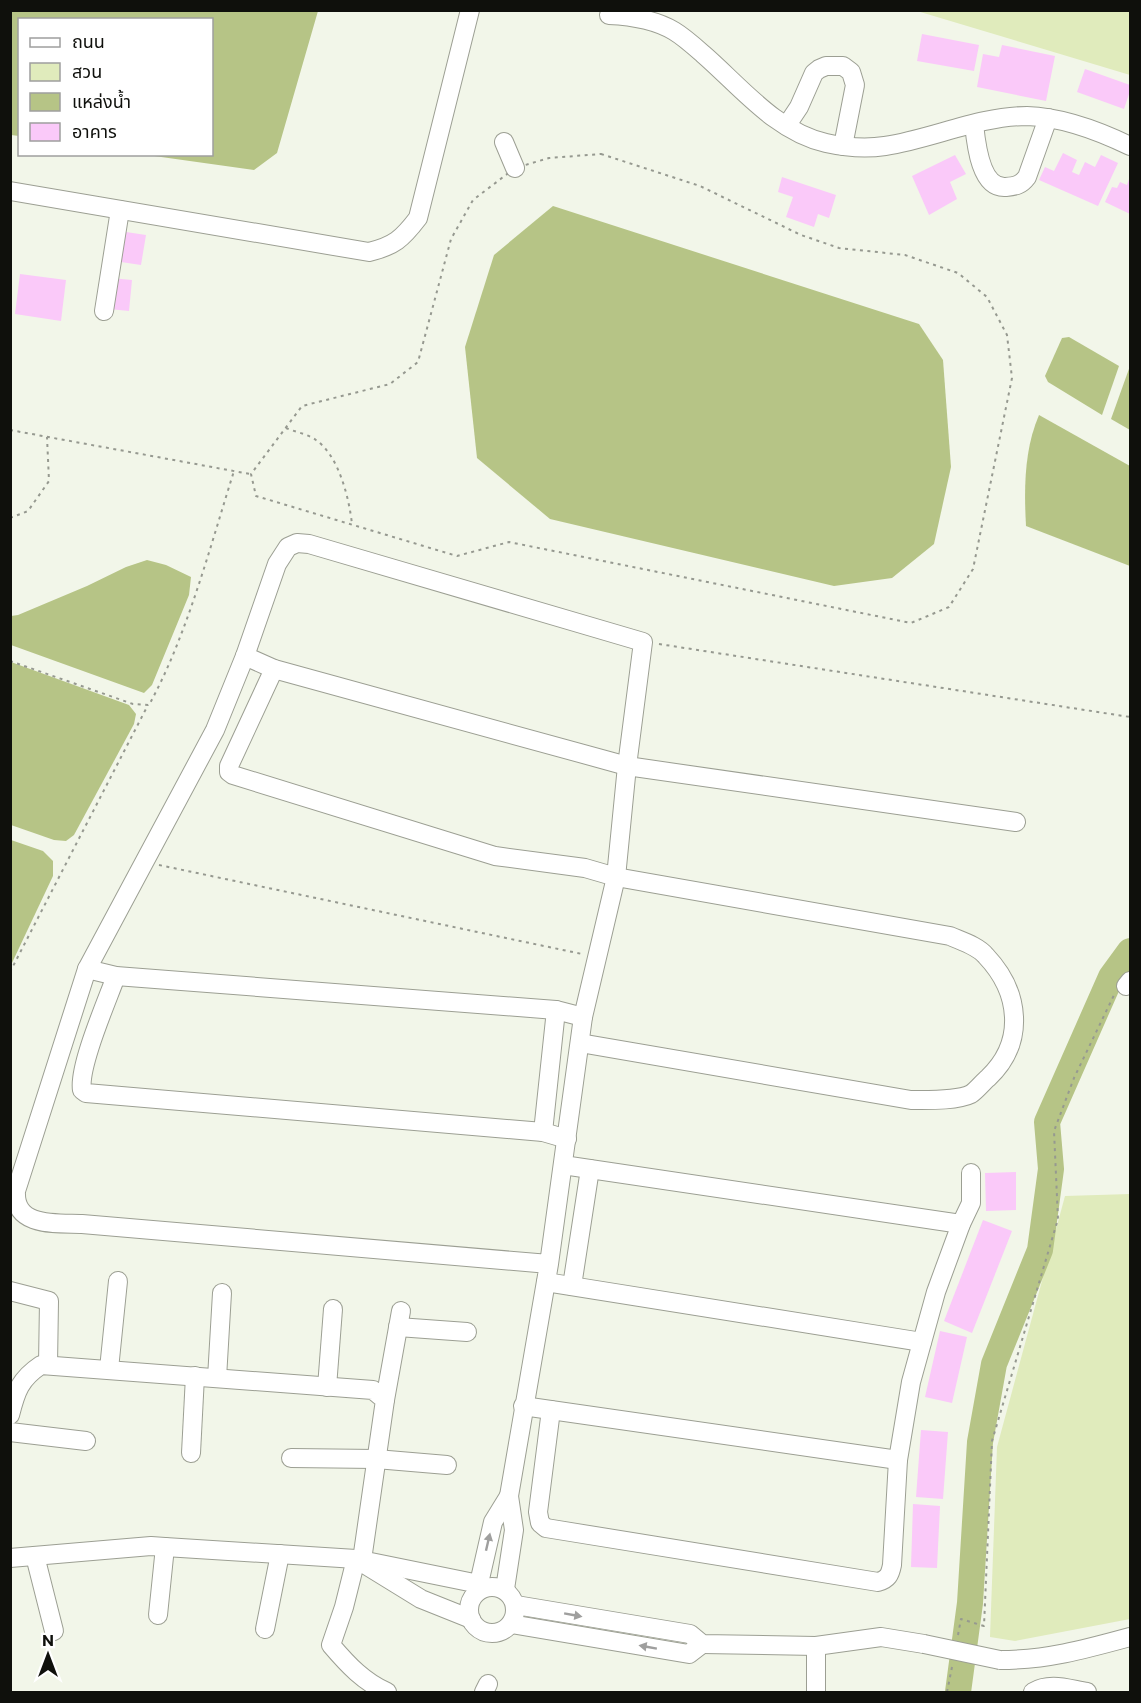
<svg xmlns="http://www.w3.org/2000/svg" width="1141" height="1703" viewBox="0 0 1141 1703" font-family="Commissioner,'Noto Sans Thai',sans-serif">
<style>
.green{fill:#e0ebbc}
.water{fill:#b6c486}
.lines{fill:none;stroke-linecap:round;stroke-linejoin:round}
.river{stroke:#b6c486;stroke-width:26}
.building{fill:#fac9f9}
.minor-casing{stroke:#9c9f93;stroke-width:20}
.path{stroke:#969990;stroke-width:2;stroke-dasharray:3 4.5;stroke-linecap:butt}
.minor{stroke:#fff;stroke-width:18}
.minor-bridge-casing{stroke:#9c9f93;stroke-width:20;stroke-linecap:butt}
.minor-bridge{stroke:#fff;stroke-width:18}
.oneway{fill:#9f9f9e}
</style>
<rect width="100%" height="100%" fill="#f2f6e9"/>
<g class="green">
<polygon points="917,11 1130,11 1130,75"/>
<polygon points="1130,1194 1130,1619 1015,1641 990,1637 997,1447 1065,1196"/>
</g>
<g class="water">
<polygon points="11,10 318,10 318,11 277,153 254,170 147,155 212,154 212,20 20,20 19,136 11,135"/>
<polygon points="553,206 919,324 943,360 951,467 934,544 892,578 834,586 550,519 477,458 465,347 494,255"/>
<polygon points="1069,337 1119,366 1102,415 1048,382 1045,376 1062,338"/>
<polygon points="1130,366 1130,430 1111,419"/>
<path d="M1039 415 1130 466V566L1026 526C1024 489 1024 450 1039 415Z"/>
<polygon points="147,560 166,565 191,577 189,595 152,685 144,693 11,645 11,616 18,615 87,586 126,567"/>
<polygon points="11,662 129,705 136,714 134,724 74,835 66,841 54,840 11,825"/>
<polygon points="11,840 43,851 53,861 53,876 11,965"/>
</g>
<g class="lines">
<polyline class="river" points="958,1692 970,1603 980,1442 994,1364 1040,1250 1051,1169 1047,1122 1111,977 1130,951"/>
</g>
<g class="building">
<polygon points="922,34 979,45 974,71 917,61"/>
<polygon points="1002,45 1055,56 1046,101 977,87 983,54 999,57"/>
<polygon points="1085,69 1130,85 1130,91 1124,109 1077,92"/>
<polygon points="1063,153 1077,160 1072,172 1079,175 1085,162 1095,167 1101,155 1118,163 1098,206 1039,180 1045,167 1054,171"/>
<polygon points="955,155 966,174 950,182 957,199 929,215 912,176"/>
<polygon points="1130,176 1130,214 1105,202 1112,187 1117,188 1120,182 1127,185"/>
<polygon points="782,177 836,195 829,218 818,214 814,227 786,217 793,197 778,192"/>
<polygon points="126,232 146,235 141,265 121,262"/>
<polygon points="20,274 66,280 61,321 15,314"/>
<polygon points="111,278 132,280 129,311 109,309"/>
<polygon points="1016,1172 1016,1210 986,1211 985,1173"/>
<polygon points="983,1220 1012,1231 972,1333 944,1321"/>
<polygon points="940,1331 967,1337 952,1403 925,1397"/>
<polygon points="921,1430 948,1432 943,1499 916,1497"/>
<polygon points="913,1504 940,1506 937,1568 911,1567"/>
</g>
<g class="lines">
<defs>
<g id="minor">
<path d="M609 15C631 16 654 19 674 31 684 37 694 46 703 54 740 86 776 132 826 143 844 147 866 149 885 146 932 139 979 116 1027 116 1062 117 1099 131 1130 146"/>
<path d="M974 124C976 143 980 189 1006 187 1016 186 1021 185 1027 177L1048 118"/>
<polyline points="787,125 799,107 814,73 819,69 826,66 843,66 851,72 855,85 843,146"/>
<polyline points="504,142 515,168"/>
<path d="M10 191 369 252C394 246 402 239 418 218L470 10"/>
<polyline points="104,311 120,210"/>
<polyline points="245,656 274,669 627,766 1016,822"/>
<path d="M274 669 229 766V772L233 775 495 856 585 868 616 877 950 936C961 941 978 946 986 956 1020 992 1026 1042 988 1078 983 1082 977 1090 971 1094 957 1101 927 1100 911 1100L580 1043"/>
<polyline points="87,969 116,976 556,1010 583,1017"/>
<path d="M116 976C107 1001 78 1067 82 1090L86 1093 543 1132 567 1139"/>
<polyline points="1126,986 1130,981"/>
<polyline points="543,1132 556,1010"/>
<polyline points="563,1165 961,1224"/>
<polyline points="546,1282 922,1342"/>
<polyline points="572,1286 590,1169"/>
<polyline points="10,1291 49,1301 48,1365"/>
<polyline points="398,1327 467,1332"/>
<polyline points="109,1369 118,1281"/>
<polyline points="217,1378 222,1293"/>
<polyline points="327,1387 333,1309"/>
<polyline points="385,1400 401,1311"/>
<polyline points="523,1406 898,1460"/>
<path d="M551 1410 538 1512 540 1523 546 1528 878 1582C888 1579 890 1575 892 1565L898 1460 911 1382 936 1292 961 1224 971 1203V1173"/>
<path d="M10 1415C16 1391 20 1379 41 1365L373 1390 385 1400 362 1560"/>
<polyline points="10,1432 86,1441"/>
<polyline points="191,1453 195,1376"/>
<polyline points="291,1458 376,1459 447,1465"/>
<polyline points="35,1556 54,1631"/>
<polyline points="10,1558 151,1546 165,1547 356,1559 479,1584"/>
<circle cx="492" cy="1610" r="23"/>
<path d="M505 1589 514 1530 509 1496 549 1264 583 1017 616 877 627 766 643 642 309 544 297 543 288 547 277 564 245 656 215 730 87 969 16 1191C14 1228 57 1223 82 1224L549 1264"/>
<polyline points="477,1592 493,1522 509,1496"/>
<polyline points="516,1605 690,1634 702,1644 816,1646 881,1637 924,1644"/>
<polyline points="158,1615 165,1547"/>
<polyline points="511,1624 689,1654 702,1644"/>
<polyline points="265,1629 280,1554"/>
<path d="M1000 1660C1047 1660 1086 1649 1130 1637"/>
<path d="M387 1692C364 1682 348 1665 331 1645L344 1607 356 1559 421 1599 471 1619"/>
<polyline points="484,1692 488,1684"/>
<polyline points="816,1692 816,1646"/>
<path d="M1033 1692C1050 1682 1068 1689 1087 1692"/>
</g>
</defs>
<use href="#minor" class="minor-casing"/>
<g class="path">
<polygon points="601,154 700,186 801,235 839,248 905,255 958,273 987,297 1007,335 1012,378 973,569 949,607 911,623 509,542 457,556 256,496 251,474 302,406 390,384 418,362 451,239 473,200 515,168 549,158"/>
<path d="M286 428C295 432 308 434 316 440 339 456 349 498 352 524"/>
<polyline points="10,430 250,474"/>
<polyline points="10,518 28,511 49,481 47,437"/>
<polyline points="659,644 1130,717"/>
<path d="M10 661 133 704 149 705C187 636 210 547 234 471"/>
<polyline points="159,865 582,954"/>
<polyline points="10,972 148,705"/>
<polyline points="958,1635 961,1619 984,1626 992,1441 1058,1219 1054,1131 1074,1078 1114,995"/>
<polyline points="947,1692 952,1667"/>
</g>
<use href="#minor" class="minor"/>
<defs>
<polyline id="minor-bridge" points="924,1644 1000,1660"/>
</defs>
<use href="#minor-bridge" class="minor-bridge-casing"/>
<use href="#minor-bridge" class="minor-bridge"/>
</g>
<defs><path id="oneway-solid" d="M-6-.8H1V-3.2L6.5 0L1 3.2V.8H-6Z" transform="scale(1.5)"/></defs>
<g class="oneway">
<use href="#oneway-solid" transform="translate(488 1542) rotate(-77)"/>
<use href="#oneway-solid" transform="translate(573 1615) rotate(10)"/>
<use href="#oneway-solid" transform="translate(648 1647) rotate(-170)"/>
</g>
<rect width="1141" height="1703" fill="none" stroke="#0f100c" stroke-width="24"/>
<rect x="18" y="18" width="195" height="138" fill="#ffffff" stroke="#9f9f9e" stroke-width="1.5"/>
<rect x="30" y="38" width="30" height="9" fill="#ffffff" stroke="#9f9f9e" stroke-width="1.5"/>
<text x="72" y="48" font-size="18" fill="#0f100c">ถนน</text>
<rect x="30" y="63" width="30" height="18" fill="#e0ebbc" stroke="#9f9f9e" stroke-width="1.5"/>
<text x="72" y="78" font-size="18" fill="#0f100c">สวน</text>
<rect x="30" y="93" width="30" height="18" fill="#b6c486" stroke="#9f9f9e" stroke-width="1.5"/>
<text x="72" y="108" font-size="18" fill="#0f100c">แหล่งน้ำ</text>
<rect x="30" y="123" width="30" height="18" fill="#fac9f9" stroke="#9f9f9e" stroke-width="1.5"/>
<text x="72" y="138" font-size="18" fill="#0f100c">อาคาร</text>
<g transform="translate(48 1655)" stroke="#ffffff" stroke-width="4.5" paint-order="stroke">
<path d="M0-4.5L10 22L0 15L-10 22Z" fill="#0f100c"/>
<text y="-9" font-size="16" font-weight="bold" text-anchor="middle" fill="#0f100c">N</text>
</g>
</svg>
